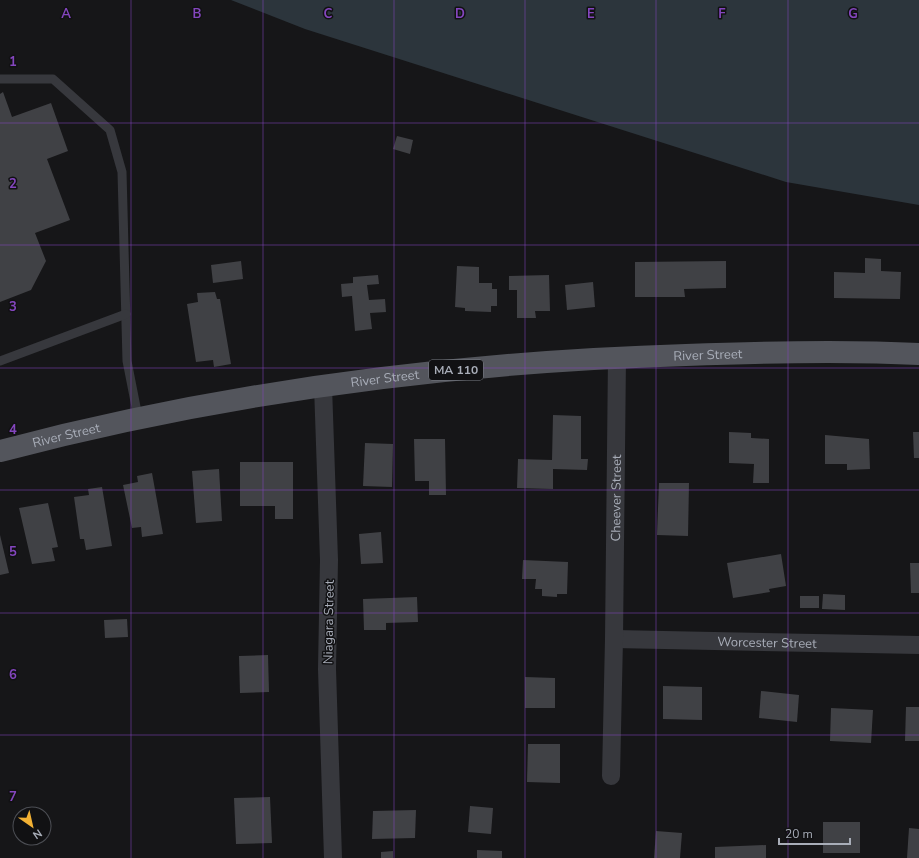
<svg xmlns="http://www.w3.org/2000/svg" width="919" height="858" viewBox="0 0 919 858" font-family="'Nunito Sans',sans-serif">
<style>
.water{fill:#2c353c}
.building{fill:#404145}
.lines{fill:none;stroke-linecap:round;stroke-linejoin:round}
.lane{stroke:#37383d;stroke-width:9}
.street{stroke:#37383d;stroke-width:18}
.primary{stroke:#53555c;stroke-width:22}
.grid{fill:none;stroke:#8446be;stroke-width:1;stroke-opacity:0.55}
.labels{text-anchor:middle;stroke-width:3;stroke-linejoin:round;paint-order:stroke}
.shield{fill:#111113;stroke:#7b7e86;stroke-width:1}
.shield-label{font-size:12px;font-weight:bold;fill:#a8adb8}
.street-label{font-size:13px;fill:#a8adb8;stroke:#111113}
.grid-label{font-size:13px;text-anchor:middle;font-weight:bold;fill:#8446be;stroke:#111113;stroke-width:3;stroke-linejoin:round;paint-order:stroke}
</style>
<rect width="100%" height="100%" fill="#161618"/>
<polygon class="water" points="231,0 919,0 919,205 786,182 305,29"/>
<g class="building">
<polygon points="3,92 12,117 51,103 68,151 47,159 70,220 35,233 46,261 31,290 0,302 0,94"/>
<polygon points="397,136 413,140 410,154 393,149"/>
<polygon points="865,258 881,259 881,271 901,272 900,299 834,298 834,272 865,273"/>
<polygon points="241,261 243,279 213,283 211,265"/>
<polygon points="726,261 726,288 684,289 685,297 635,297 635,262"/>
<polygon points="457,266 479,267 479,283 492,283 492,289 497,289 497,306 491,306 491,312 465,311 465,308 455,307"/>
<polygon points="378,275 379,284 367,285 369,300 385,299 386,312 370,313 372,329 355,331 352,296 342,297 341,284 353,283 353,277"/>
<polygon points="549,275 550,311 535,311 536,318 517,318 517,290 509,290 509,276"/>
<polygon points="593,282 595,307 567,310 565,285"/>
<polygon points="215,292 217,299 220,299 231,364 214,367 213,360 196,362 187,304 198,302 197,293"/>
<polygon points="553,415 581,416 581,459 588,459 587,470 553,469 553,489 517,488 518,459 552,460"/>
<polygon points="729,432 751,433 751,438 769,439 769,483 753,483 754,464 729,463"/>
<polygon points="913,432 919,432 919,458 914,458"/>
<polygon points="825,435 869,439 870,469 847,470 847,464 825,464"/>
<polygon points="414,439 445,439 446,495 429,495 429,481 415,481"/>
<polygon points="365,443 393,444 392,487 363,486"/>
<polygon points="240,462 293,462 293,519 275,519 275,506 240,506"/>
<polygon points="219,469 222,521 196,523 192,471"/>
<polygon points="152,473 163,534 142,537 141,527 132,528 123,485 138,482 137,476"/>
<polygon points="659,483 689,483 688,536 657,535"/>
<polygon points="102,487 112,546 86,550 84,539 80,539 74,497 89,495 88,489"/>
<polygon points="48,503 58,547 52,548 55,561 32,564 19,508"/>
<polygon points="381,532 383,563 361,564 359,534"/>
<polygon points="0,535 9,573 0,575"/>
<polygon points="781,554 786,586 769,589 770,592 733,598 727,563"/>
<polygon points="523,560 568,562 567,594 557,594 557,597 542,596 542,589 535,589 536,579 522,579"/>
<polygon points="910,563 919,563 919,593 911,593"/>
<polygon points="823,594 845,595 845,610 822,609"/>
<rect x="800" y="596" width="19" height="12"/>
<polygon points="417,597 418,622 386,623 386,630 364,630 363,599"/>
<polygon points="127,619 128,637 105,638 104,620"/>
<polygon points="268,655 269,692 240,693 239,656"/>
<polygon points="525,677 555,678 555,708 525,708"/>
<polygon points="663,686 702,687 702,720 663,719"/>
<polygon points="761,691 799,695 797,722 759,718"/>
<polygon points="906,707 919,707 919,741 905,741"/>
<polygon points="831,708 873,710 871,743 830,741"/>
<polygon points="528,744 560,744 560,783 527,782"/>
<polygon points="270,797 272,843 236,844 234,798"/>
<polygon points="470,806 493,808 491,834 468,832"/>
<polygon points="416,810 415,838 372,839 373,811"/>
<rect x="823" y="822" width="37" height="31"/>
<polygon points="909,828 919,829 919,858 907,858"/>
<polygon points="656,831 682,833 680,858 654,858"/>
<polygon points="766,845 766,858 715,858 715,847"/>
<polygon points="477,850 502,851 502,858 477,858"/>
<polygon points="393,851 393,858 381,858 381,852"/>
</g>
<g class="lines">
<g class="lane">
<polyline points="0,79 53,79 110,130 122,172 127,361 138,417"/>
<polyline points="0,361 126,314"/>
</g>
<g class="street">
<polyline points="323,386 329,560 327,669 333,858"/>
<path id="s1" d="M614 639 919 645"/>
<path id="s2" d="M611 776 614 639 617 357"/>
</g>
<path class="primary" id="s3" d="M0 451C224 392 455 362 686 355 764 352 842 350 919 354"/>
</g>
<path class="grid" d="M131 0V858M263 0V858M394 0V858M525 0V858M656 0V858M788 0V858M0 123H919M0 245H919M0 368H919M0 490H919M0 613H919M0 735H919"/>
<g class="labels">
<rect class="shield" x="429" y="360" width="54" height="20" rx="3"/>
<g class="shield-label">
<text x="456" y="374">MA 110</text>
</g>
<g class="street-label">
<text dy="5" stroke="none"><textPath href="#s3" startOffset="716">River Street</textPath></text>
<text dy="5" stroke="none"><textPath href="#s3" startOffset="392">River Street</textPath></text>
<text dy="5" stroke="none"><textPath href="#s3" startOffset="68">River Street</textPath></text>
<text dy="5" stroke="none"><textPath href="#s2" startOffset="278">Cheever Street</textPath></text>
<text transform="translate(328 622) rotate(-89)" y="5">Niagara Street</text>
<text dy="5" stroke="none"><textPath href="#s1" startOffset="153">Worcester Street</textPath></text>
</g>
</g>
<g class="grid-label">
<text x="66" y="18">A</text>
<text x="197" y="18">B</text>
<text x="328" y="18">C</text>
<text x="460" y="18">D</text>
<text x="591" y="18">E</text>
<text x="722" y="18">F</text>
<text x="853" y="18">G</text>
<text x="13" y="66">1</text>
<text x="13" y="188">2</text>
<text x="13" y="311">3</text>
<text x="13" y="434">4</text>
<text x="13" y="556">5</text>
<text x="13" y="679">6</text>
<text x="13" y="801">7</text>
</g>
<g transform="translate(32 826) rotate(146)"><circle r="19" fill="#111113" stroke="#4d4f55"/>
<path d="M0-3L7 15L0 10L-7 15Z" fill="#f2b134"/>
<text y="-6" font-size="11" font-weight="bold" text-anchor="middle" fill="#a8adb8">N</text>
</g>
<path d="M779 838v6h71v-6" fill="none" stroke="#a8adb8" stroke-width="2"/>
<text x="785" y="838" font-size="12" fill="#a8adb8" stroke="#111113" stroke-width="3" paint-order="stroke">20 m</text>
</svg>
